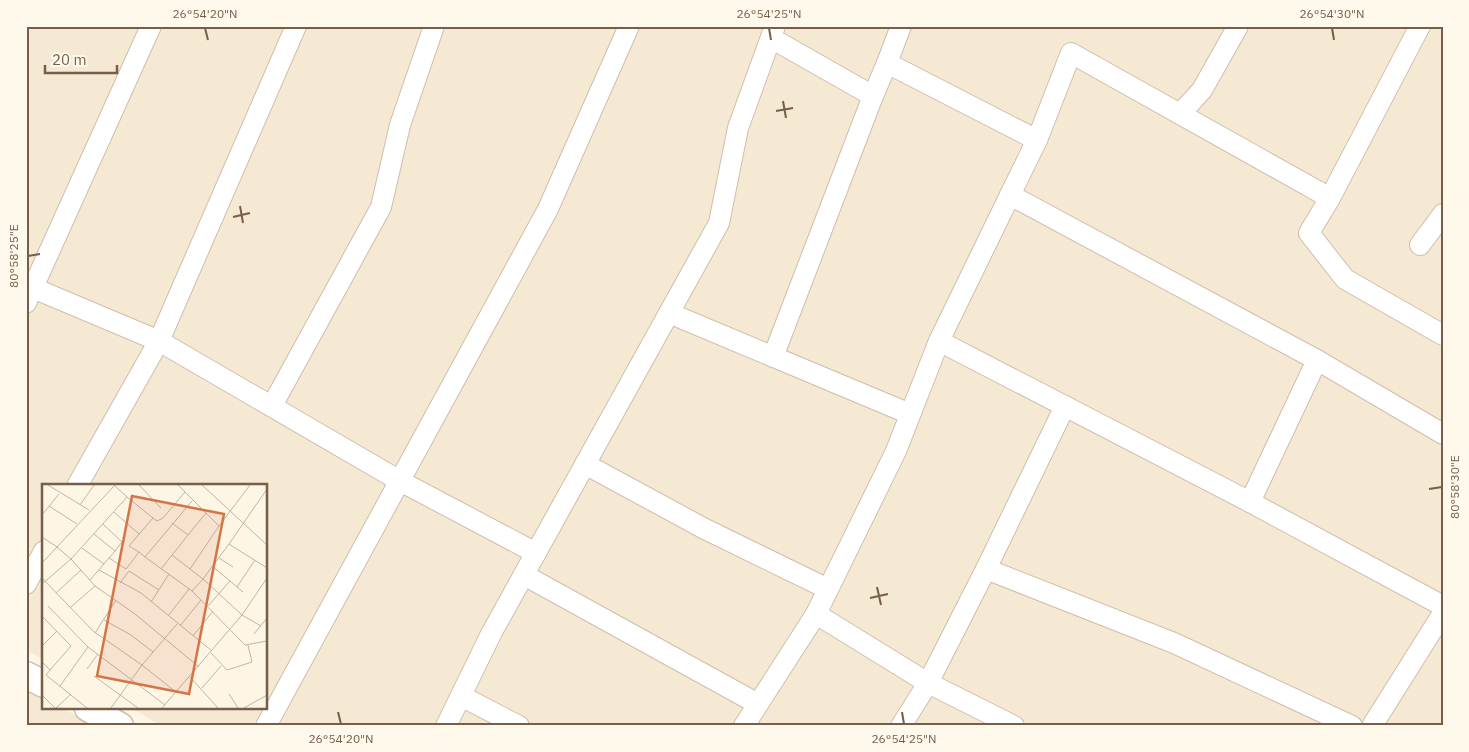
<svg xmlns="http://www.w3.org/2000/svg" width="1469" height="752" viewBox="0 0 1469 752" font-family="'IBM Plex Sans',sans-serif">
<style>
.residential{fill:#f5e9d3}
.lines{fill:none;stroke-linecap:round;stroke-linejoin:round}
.minor-casing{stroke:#cfbeab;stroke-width:22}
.tertiary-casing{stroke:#cfbeab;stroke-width:29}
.minor{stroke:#fff;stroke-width:20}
.tertiary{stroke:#fff;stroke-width:26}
.ticks{fill:none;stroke:#775e49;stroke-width:2}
.inset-road{fill:none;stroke:#c3b4a2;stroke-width:1}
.view{fill:#d37547;fill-opacity:0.15;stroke:#d37547;stroke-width:2.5}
.inset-edge{fill:none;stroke:#775e49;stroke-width:2.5}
.neatline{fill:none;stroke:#775e49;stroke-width:2}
.ticks-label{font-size:12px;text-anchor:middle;fill:#775e49}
</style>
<rect width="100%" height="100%" fill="#fdf6e5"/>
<g class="residential">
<polygon points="26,26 1443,26 1443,726 162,726 131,708 266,708 266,486 44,486 44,660 26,650"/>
<polygon points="26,690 44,699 44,708 62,708 96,726 26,726"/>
</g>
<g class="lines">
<defs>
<g id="minor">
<polyline points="296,26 159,341 400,481 536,553"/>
<polyline points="901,26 887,63 1037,140 1010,195"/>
<polyline points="771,38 873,96 773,357"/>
<polyline points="873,96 887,63"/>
<polyline points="1180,114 1202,90 1238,26"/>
<polyline points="1037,140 1071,53 1330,198 1309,233 1345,279 1443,335"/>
<polyline points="1330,198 1420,26"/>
<polyline points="1420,245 1443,214"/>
<polyline points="26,285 159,341 77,486"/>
<polyline points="26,303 151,26"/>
<polyline points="669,313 910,414"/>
<polyline points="939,341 1250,502"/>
<polyline points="1317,360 1250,502 1443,606"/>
<polyline points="274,407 273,404 381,207 400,125 434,26"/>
<polyline points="585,464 703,528 828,589"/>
<polyline points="986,569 1065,406"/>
<polyline points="524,575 758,704"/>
<polyline points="26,584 44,551"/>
<polyline points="816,614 928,683 986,569 1174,643 1352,726"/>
<polyline points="461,696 519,726"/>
<polyline points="266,726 548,209 629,26"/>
<polyline points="446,726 492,632 719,223 738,128 775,26"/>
<polyline points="744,726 816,614 896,451 939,341 1010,195 1317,360 1443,434"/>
<polyline points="901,726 928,683 1014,726"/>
<polyline points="1372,726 1443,613"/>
</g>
<g id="tertiary">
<polyline points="26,675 44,684"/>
<polyline points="88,708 120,726"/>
</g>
</defs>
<use href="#minor" class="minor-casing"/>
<use href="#tertiary" class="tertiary-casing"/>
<use href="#minor" class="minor"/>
<use href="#tertiary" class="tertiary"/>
</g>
<path class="ticks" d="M205 28 208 40M769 28 771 40M1332 28 1334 40M783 101 786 118M776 111 793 108M240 206 243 223M233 217 250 213M28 256 40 254M1429 489 1442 487M877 587 881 605M870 598 888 594M338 712 341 724M902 712 904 724"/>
<g transform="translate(42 484)">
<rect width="225" height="225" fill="#fdf6e5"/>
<path class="inset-road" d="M6 1 47 26M72 1 85 13M97 1 119 24M136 1 177 42 208 1M160 1 225 61M150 17 103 73 150 107 203 161 225 157M38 21 52 1M7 22 35 40M72 28 97 50M0 31 17 10M111 34 85 13 29 75 53 102 93 130 157 183M130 39 146 51 164 29M61 40 80 58 73 67M0 53 15 63 0 79M187 60 225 5M40 64 62 80M97 68 87 62 111 34 115 37 121 34 143 8M130 71 148 85M67 74 84 85 97 68 103 73M177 74 191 83M119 85 146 51M57 86 99 109 170 167M0 94 51 147 100 181 135 140M48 96 73 67 52 50M188 97 201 108M78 99 87 87 117 106M0 100 29 75 15 63 73 1M195 103 213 76M150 107 161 95 148 85 177 42M14 109 39 86M109 118 127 90M6 122 46 163M166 122 188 97 170 82M29 123 53 102M0 132 29 162 8 186M126 132 147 105M62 136 89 151 111 168M138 142 159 116M219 142 200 131 161 95 187 60 225 84M53 149 74 116M212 150 225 134M151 152 171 127M0 162 15 147M169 169 185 186 210 178 206 161M0 178 8 186 4 191 45 224M45 185 56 170M52 192 96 224M148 193 176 224M18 202 46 163 123 221M160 204 179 182M187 210 196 224M0 211 13 224M14 224 29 210M69 224 100 181 135 209M120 224 200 131 225 94M202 224 225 211"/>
<path class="view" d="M90 12 182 30 147 210 55 192Z"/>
<rect width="225" height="225" class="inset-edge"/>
</g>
<rect width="1469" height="752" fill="none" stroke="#fff9ec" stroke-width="55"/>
<path d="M45 65v8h72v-8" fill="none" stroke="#775e49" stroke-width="2.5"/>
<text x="52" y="65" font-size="15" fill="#775e49" stroke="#fff9ec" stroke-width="4" paint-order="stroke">20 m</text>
<rect x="28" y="28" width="1414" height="696" class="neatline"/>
<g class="ticks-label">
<text x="205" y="18">26°54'20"N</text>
<text x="769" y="18">26°54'25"N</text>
<text x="1332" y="18">26°54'30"N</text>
<text transform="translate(14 256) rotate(-90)" y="4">80°58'25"E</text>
<text transform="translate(1455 487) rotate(-90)" y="4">80°58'30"E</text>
<text x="341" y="743">26°54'20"N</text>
<text x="904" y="743">26°54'25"N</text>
</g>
</svg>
